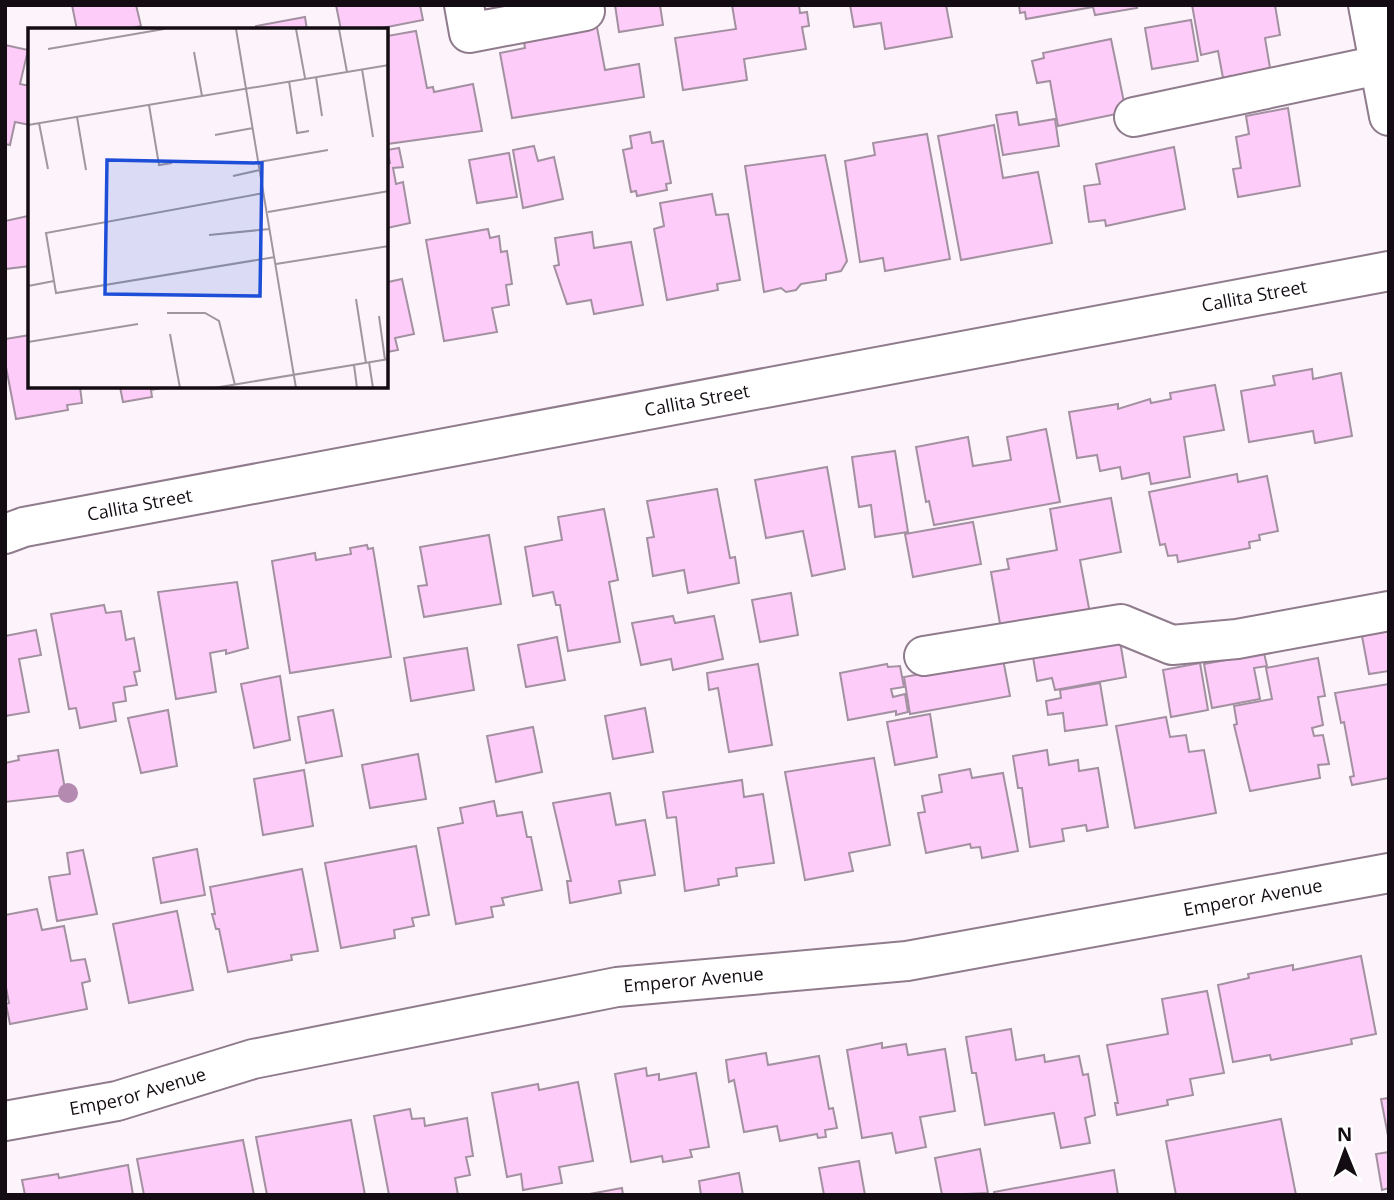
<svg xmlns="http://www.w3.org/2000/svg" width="1394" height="1200" viewBox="0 0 1394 1200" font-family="'Open Sans',sans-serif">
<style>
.building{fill:#feccf8;stroke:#a390a1;stroke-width:2}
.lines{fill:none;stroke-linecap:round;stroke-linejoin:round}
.minor-casing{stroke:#8f7b8c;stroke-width:42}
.minor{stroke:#fff;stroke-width:38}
.tree{fill:#b48ab1}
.labels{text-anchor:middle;stroke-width:7;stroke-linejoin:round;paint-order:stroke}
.street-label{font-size:18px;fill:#130c12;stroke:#fff}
.inset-road{fill:none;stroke:#9f979e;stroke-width:2}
.view{fill:#1d4ed8;fill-opacity:0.15;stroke:#1d4ed8;stroke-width:3.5}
.inset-edge{fill:none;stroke:#130c12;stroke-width:3.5}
</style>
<rect width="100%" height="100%" fill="#fdf4fb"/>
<g class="building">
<polygon points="72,5 136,5 141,26 123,30 77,30"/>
<polygon points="336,5 420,5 423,20 372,30 341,30"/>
<polygon points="615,5 660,5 663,25 619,32"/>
<polygon points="732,5 799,5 800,13 807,12 809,26 802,27 806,49 744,59 747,80 683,90 675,38 736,29"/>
<polygon points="850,5 946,5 952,37 885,49 881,23 854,27"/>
<polygon points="1019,5 1137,5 1137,8 1095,15 1093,7 1026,19 1025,12 1020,13"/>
<polygon points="1192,5 1275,5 1280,35 1265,38 1270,68 1258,71 1260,84 1233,89 1231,76 1223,78 1218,51 1201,55"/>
<polygon points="305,17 307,30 256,30 256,26"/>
<polygon points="1191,20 1198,61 1152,69 1145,28"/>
<polygon points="596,22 605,70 639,64 644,97 512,118 500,53 525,48 523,35"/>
<polygon points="416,31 427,88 433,87 434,92 473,84 482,131 387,144 387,36"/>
<polygon points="1111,39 1126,112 1058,126 1050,81 1037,83 1032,61 1044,58 1043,53"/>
<polygon points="5,45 28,50 20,84 30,86 30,125 15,122 10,145 5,144"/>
<polygon points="1288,108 1300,186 1238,197 1233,169 1241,168 1236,137 1249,134 1246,116"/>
<polygon points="1017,112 1019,125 1055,119 1059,146 1003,155 996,115"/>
<polygon points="994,125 1003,178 1038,172 1052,243 961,260 938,136"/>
<polygon points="650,132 652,143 663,141 671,183 666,184 667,190 637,196 636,191 631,192 623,150 632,148 630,136"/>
<polygon points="927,134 950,259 885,271 883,258 860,262 845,161 875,155 873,143"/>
<polygon points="534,146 538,161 554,157 563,199 523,208 513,150"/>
<polygon points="1174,147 1185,209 1106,226 1105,220 1089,222 1084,186 1100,184 1096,164"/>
<polygon points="399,148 403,167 393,168 396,184 403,182 410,223 387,228 387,164 390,163 387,150"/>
<polygon points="509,153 517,197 477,203 469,160"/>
<polygon points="825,155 847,261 841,271 826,274 826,280 801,284 796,290 786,292 781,288 764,292 745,166"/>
<polygon points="712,194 716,215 728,214 740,280 717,284 718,290 667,300 654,229 664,226 660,203"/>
<polygon points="28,216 30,266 5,269 5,221"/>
<polygon points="488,229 490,238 499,236 501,252 507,251 512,284 506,285 509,305 492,308 497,332 444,341 426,240"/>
<polygon points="592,232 594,248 631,242 643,305 594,314 591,300 567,304 554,266 559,265 555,238"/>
<polygon points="387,278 388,282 402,279 414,334 395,338 398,350 387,352"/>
<polygon points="30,335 30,387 80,387 82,403 67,405 68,410 16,419 5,362 5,339"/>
<polygon points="1312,369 1313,379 1341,373 1352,436 1315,443 1313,431 1249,442 1241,391 1275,385 1273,376"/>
<polygon points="1215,385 1224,430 1184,437 1190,477 1151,484 1149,473 1122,479 1120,467 1100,471 1097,455 1077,458 1069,412 1118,404 1118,409 1150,399 1151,403 1171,399 1170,393"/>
<polygon points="120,387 166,387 151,390 152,397 123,402"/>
<polygon points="1046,429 1060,502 934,525 929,501 926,502 916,447 968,437 973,466 1011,460 1007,437"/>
<polygon points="895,451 908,532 875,537 871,505 859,507 852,457"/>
<polygon points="827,467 845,569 812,576 803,531 766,538 755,480"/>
<polygon points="1237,474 1238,482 1267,476 1278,531 1259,535 1260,540 1249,542 1250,548 1178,562 1177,555 1168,556 1165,544 1160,545 1149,492"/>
<polygon points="717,489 730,558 735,557 739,583 688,593 684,570 653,576 647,538 654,537 647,501"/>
<polygon points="1111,498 1121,552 1080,560 1091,619 1002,635 991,572 1009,569 1007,559 1057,550 1050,509"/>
<polygon points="604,509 618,580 609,582 620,642 568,651 560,605 556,605 553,592 533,596 525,547 562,540 558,517"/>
<polygon points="973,522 981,564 913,577 905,534"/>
<polygon points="489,535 501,604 424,617 418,586 427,585 420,547"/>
<polygon points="367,545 368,549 373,548 391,657 290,673 272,561 315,553 316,560 351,554 350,548"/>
<polygon points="237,582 248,648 226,654 226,650 210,653 216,692 176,699 158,592"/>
<polygon points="791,593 798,635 760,642 752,600"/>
<polygon points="104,605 106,613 121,611 126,640 134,638 140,671 134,672 137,685 124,687 126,701 113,703 116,721 80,728 76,708 69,709 51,614"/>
<polygon points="673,616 675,623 714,616 723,659 673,670 671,659 641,665 632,623"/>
<polygon points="36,630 41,655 19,659 29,712 5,716 5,636"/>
<polygon points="1389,631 1389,671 1369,674 1362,636"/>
<polygon points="557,637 565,680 526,687 518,645"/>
<polygon points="1120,641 1126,677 1055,690 1052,678 1037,681 1033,657"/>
<polygon points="467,648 474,690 411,701 404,658"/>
<polygon points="1264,653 1267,666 1254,668 1260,699 1212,708 1204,664"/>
<polygon points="1318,658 1325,696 1318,697 1323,725 1312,728 1314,736 1323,735 1329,764 1318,765 1320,778 1250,791 1234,725 1237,724 1234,706 1272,699 1266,668"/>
<polygon points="1003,659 1010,696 910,714 904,677"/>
<polygon points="1200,663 1208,710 1171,717 1163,670"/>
<polygon points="758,664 772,745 729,752 718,688 709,690 707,673"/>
<polygon points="887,664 888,667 900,666 904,687 891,689 893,697 905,694 908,712 896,715 896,711 848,720 840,673"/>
<polygon points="280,676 290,740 254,748 241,684"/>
<polygon points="1100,683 1107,725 1065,731 1063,713 1048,715 1046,701 1061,698 1060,690"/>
<polygon points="1389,684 1389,778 1352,785 1350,777 1354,776 1344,722 1341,723 1335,693"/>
<polygon points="645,708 653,752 613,759 605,716"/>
<polygon points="168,710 177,766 141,773 128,718"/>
<polygon points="333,710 342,756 306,763 298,717"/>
<polygon points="930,714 937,757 895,765 887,722"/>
<polygon points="1166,717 1170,737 1186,735 1189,752 1204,750 1216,813 1135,828 1116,726"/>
<polygon points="533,727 542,772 496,782 487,736"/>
<polygon points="58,750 66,795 5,802 5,763 19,760 18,756"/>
<polygon points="1047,750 1049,765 1078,760 1079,771 1098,768 1108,827 1087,831 1086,825 1062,829 1064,841 1030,847 1022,788 1018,788 1013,756"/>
<polygon points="418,754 426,799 370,808 362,765"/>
<polygon points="874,758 890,845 849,853 853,871 805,880 785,772"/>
<polygon points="970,769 972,778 1003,773 1018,851 982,858 980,847 971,848 970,844 926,853 918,813 925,812 922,796 942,792 939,775"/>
<polygon points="304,770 313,826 263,835 254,779"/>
<polygon points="742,780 744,797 763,794 774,863 736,868 737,876 718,879 719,885 685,891 676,817 667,818 663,792"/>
<polygon points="610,793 616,825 645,820 655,875 619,881 621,893 570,903 567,881 571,881 553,803"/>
<polygon points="494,801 497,816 522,812 527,837 531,837 542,890 502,898 504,905 491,907 493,917 456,924 438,828 463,823 460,808"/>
<polygon points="416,846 429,915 412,918 414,926 394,930 395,938 341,948 325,863"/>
<polygon points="197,849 205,895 161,903 153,858"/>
<polygon points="83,850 97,914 57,921 49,877 70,874 67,853"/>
<polygon points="302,869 318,951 291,955 292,960 228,972 219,929 216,929 212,914 215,914 210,887"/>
<polygon points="37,909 42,930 64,926 71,961 85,959 90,981 82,983 87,1009 10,1024 6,1004 9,1003 5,982 5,915"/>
<polygon points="177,911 193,990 129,1003 113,924"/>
<polygon points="1361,956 1376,1034 1351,1039 1352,1044 1271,1060 1270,1055 1233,1062 1218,985 1249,978 1248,974 1293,965 1293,970"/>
<polygon points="1207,991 1224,1073 1190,1079 1193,1095 1167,1100 1168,1105 1117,1115 1115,1103 1118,1103 1107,1045 1168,1034 1162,999"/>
<polygon points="1011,1029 1016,1060 1044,1055 1045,1062 1079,1056 1083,1075 1088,1074 1095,1115 1085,1118 1090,1143 1061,1148 1054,1113 985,1125 976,1073 972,1073 966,1037"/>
<polygon points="882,1043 882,1048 906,1044 908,1055 945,1049 955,1111 920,1117 926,1147 896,1153 892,1133 862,1138 847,1050"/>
<polygon points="766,1053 768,1065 819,1056 829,1109 833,1108 837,1128 825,1130 826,1137 818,1138 817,1134 780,1141 777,1126 744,1132 734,1080 729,1082 726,1060"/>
<polygon points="646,1068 647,1076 659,1074 659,1080 696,1073 709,1147 690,1150 692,1157 663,1162 662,1156 631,1162 615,1074"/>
<polygon points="578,1082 593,1161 559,1167 562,1183 523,1190 521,1174 507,1177 492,1093 538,1084 539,1090"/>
<polygon points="1389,1098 1389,1141 1381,1099"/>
<polygon points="410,1109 412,1119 424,1118 425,1126 467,1118 473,1156 466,1157 470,1175 455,1178 458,1195 389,1195 374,1116"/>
<polygon points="1281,1119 1296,1195 1176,1195 1166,1141"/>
<polygon points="351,1120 365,1195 267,1195 256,1137"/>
<polygon points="243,1140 254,1195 144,1195 137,1159"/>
<polygon points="980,1149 988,1193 942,1195 935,1158"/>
<polygon points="1389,1152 1389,1188 1382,1190 1376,1154"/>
<polygon points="859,1161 865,1195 824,1195 819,1168"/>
<polygon points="128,1165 133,1195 25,1195 22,1180 58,1174 59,1178"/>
<polygon points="1114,1170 1118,1195 994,1195 994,1192"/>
<polygon points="739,1173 743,1195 701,1195 699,1181"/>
<polygon points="622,1188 623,1195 584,1195"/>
</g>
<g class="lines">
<defs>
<g id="minor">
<polyline points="464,5 469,33 585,11"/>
<polyline points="1368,5 1389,116"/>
<polyline points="1134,117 1379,65"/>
<path id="s1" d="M5 534 24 527 1389 271"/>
<polyline points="924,656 1121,624 1172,645 1237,639 1389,611"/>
<path id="s2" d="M5 1121 117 1101 253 1059 617 987 907 961 1389 873"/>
</g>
</defs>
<use href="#minor" class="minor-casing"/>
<use href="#minor" class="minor"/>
</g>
<circle class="tree" cx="68" cy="793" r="10"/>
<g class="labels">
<g class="street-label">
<text dy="6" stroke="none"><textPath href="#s1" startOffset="1272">Callita Street</textPath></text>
<text dy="6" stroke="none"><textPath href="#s1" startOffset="705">Callita Street</textPath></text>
<text dy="6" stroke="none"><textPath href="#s1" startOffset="138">Callita Street</textPath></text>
<text dy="6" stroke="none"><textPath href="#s2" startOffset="1270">Emperor Avenue</textPath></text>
<text dy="6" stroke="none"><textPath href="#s2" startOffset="704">Emperor Avenue</textPath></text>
<text dy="6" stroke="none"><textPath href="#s2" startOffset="136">Emperor Avenue</textPath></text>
</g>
</g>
<g transform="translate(28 28)">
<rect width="360" height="360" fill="#fdf4fb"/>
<path class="inset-road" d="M208 1 268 360M268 1 277 50M311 1 319 44M20 21 136 1M166 24 174 68M334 41 345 109M288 49 294 88M261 53 269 105 281 103M121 77 131 137 144 135M49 89 58 142M11 95 20 141M0 97 361 37M187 107 225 100M231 134 300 122M205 148 232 142M236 165 18 205 28 265 247 229M240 184 361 163M181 207 242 201M248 236 361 218M0 258 26 253M328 271 338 335M139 285H177L191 293 207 357M351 288 357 332M142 306 152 360M0 314 110 296M341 334 345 360M326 337 329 360M186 360 361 331"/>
<path class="view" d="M79 132 234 135 232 268 77 266Z"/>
<rect width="360" height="360" class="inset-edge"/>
</g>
<rect width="1394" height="1200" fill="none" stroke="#130c12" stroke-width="14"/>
<g transform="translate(1345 1151) rotate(359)" stroke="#ffffff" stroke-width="5" paint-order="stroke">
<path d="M0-5L12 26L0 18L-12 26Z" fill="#130c12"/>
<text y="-10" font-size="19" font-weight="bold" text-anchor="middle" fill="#130c12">N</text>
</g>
</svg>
